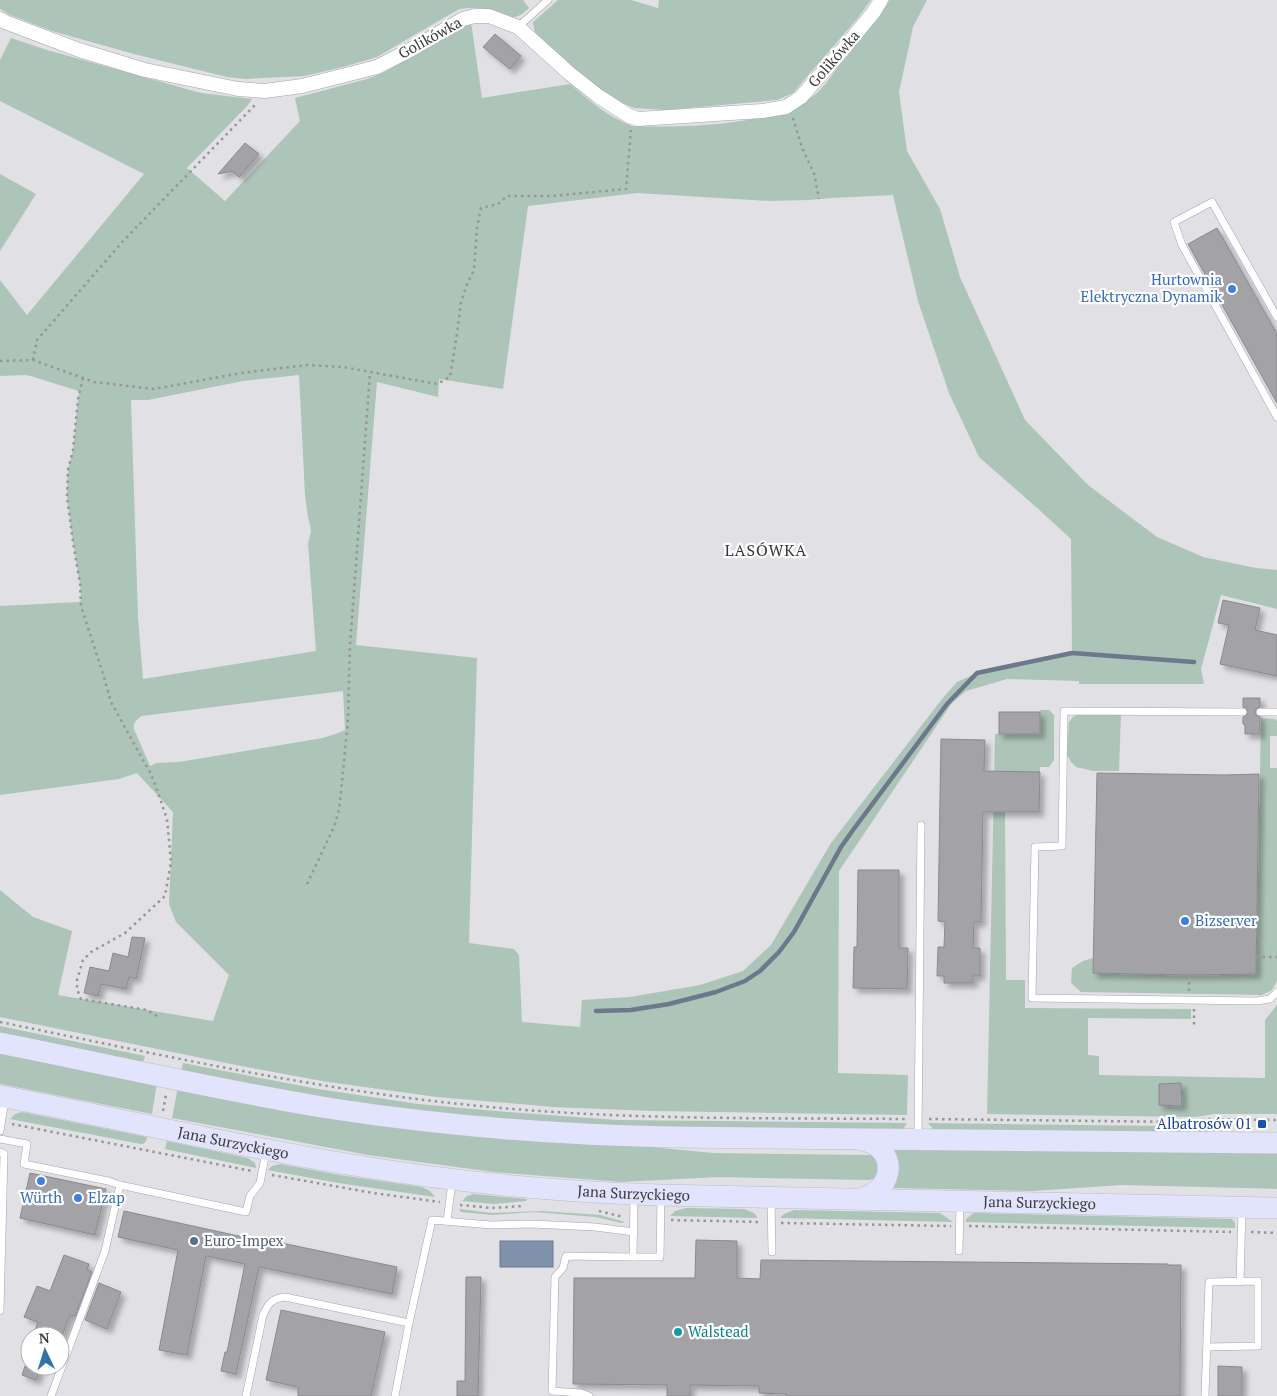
<svg xmlns="http://www.w3.org/2000/svg" width="1277" height="1396" viewBox="0 0 1277 1396" font-family="'PT Serif',serif">
<style>
.green{fill:#adc4b8;fill-rule:evenodd}
.water{fill:#8091ac;stroke:#6c788b}
.lines{fill:none;stroke-linecap:round;stroke-linejoin:round}
.stream{stroke:#6c788b;stroke-width:4.5}
.building{fill:#a3a2a7;stroke:#8a8a8e;filter:url(#shadow)}
.service-casing{stroke:#a4a4a8;stroke-width:8}
.minor-casing{stroke:#a4a4a8;stroke-width:15}
.primary-casing{stroke:#bdbdbd;stroke-width:22}
.path{stroke:#969699;stroke-width:2.5;stroke-dasharray:2.5 4;stroke-linecap:butt}
.service{stroke:#fff;stroke-width:7}
.minor{stroke:#fff;stroke-width:14}
.primary{stroke:#e2e3fd;stroke-width:21}
.shop-dot{fill:#3f7fe0;stroke:#fff;stroke-width:2}
.transit-dot{fill:#1a4fb4;stroke:#fff;stroke-width:2}
.service-dot{fill:#5c6f8a;stroke:#fff;stroke-width:2}
.culture-dot{fill:#0f9aa8;stroke:#fff;stroke-width:2}
.labels{text-anchor:middle;stroke-width:4.5;stroke-linejoin:round;paint-order:stroke}
.street-label{font-size:15px;fill:#3c3c3e;stroke:#fff}
.shop-label{font-size:15px;fill:#366cbe;stroke:#fff;text-anchor:start}
.transit-label{font-size:15px;fill:#164399;stroke:#fff;text-anchor:end}
.service-label{font-size:15px;fill:#4e5e75;stroke:#fff;text-anchor:start}
.culture-label{font-size:15px;fill:#0d838f;stroke:#fff;text-anchor:start}
.neighbourhood-label{font-size:16px;letter-spacing:1px;fill:#353539;stroke:#fff}
</style>
<defs>
<filter id="shadow"><feDropShadow dx="4.5" dy="4.5" stdDeviation="2.5" flood-color="#0004"/></filter>
</defs>
<rect width="100%" height="100%" fill="#e1e0e5"/>
<g class="green">
<path d="M0 0H523L529 8C513 24 508 15 490 10 480 7 469 8 459 9L377 57 343 67 304 76 245 79 227 77 134 54 52 31 10 15 0 9Z"/>
<polygon points="558,0 631,0 658,8 659,0 871,0 857,19 793,93 777,100 665,110 634,108 606,96 535,34 533,22"/>
<path d="M890 0H927L913 27 899 92 907 151 940 209 960 277 1025 420 1088 485 1157 537 1203 557 1256 568 1277 570V609L1221 595 1201 669 1204 684H1079V681L1007 679 966 691 952 703 839 871 838 1073 908 1075 907 1115 652 1111 553 1107 437 1097 328 1082 241 1066 0 1017V890L33 917 72 931 58 995 213 1021 229 975 176 922 169 904 173 812 137 773 119 779 0 795V606L79 602 81 600 80 584 73 542 67 497 68 470 73 450 79 391 27 375 0 376V280L27 315 144 174 0 101V60L11 38 47 50 201 93 252 99 248 105 187 168 225 201 300 121 295 98 367 79 385 72 471 22 482 98 570 84C590 101 608 117 632 126 682 128 779 126 817 93 826 85 833 73 841 63 857 43 875 22 890 0ZM637 193 770 201 808 200 831 198 893 195 918 301 949 393 979 457 1035 506 1071 539 1072 653 977 673 957 682 942 699 831 843 771 945 743 971 700 985 630 997 582 1000 580 1027 522 1022 519 955 514 949 469 943 477 658 356 645 377 382 438 397 439 379 503 389 528 206ZM299 375 305 495 308 518 310 524 311 532 308 543 316 651 143 679 138 617 131 400H148L243 381ZM343 691 345 730 341 732 323 738 179 762 157 763 150 766 134 729C133 722 137 719 142 716Z"/>
<polygon points="0,174 36,194 0,251"/>
<polygon points="1040,710 1049,710 1054,715 1054,760 1049,767 1040,767 1040,772 1005,812 1006,980 1025,980 1025,1008 1191,1009 1191,1019 1088,1018 1088,1055 1099,1056 1099,1075 1265,1078 1265,1020 1277,1005 1277,1114 1214,1114 1196,1117 987,1114 995,734 1040,733"/>
<polygon points="1079,714 1121,715 1119,771 1093,771 1076,767 1071,762 1067,755 1069,722 1073,717"/>
<polygon points="1261,718 1275,719 1277,721 1277,736 1270,736 1270,768 1277,768 1277,981 1272,990 1262,995 1081,992 1071,983 1072,968 1083,961 1093,958 1093,973 1189,975 1256,973"/>
<polygon points="0,1026 145,1056 144,1060 139,1063 0,1035"/>
<polygon points="0,1051 157,1083 152,1114 0,1084"/>
<polygon points="183,1063 318,1089 418,1104 507,1112 617,1120 907,1123 904,1128 900,1130 585,1126 389,1108 181,1072"/>
<polygon points="178,1087 631,1145 713,1153 869,1155 872,1156 881,1166 874,1179 868,1180 718,1177 622,1182 493,1172 368,1155 172,1118"/>
<path d="M22 1112 147 1137C146 1141 146 1144 141 1144L10 1119 15 1114Z"/>
<polygon points="928,1123 1161,1126 1160,1130 1156,1135 934,1130"/>
<polygon points="1195,1123 1210,1123 1212,1131 1201,1134 1173,1134 1169,1130 1169,1126 1184,1126"/>
<polygon points="167,1141 248,1158 255,1163 256,1168 165,1149"/>
<path d="M893 1149 1277 1151V1189L1122 1185 1032 1191 893 1188C900 1171 903 1167 893 1149Z"/>
<polygon points="280,1164 340,1175 422,1187 430,1191 435,1197 338,1183 268,1170 272,1166"/>
<polygon points="474,1194 527,1199 526,1201 493,1204 462,1201 467,1196"/>
<polygon points="686,1208 744,1209 754,1213 758,1218 670,1216 675,1211"/>
<polygon points="459,1209 492,1213 540,1211 600,1215 625,1222 621,1223 596,1217 535,1212 491,1215 461,1212"/>
<polygon points="794,1210 940,1213 953,1222 780,1218 784,1214"/>
<polygon points="974,1213 1232,1219 1235,1223 1235,1228 965,1222 967,1218"/>
</g>
<rect class="water" x="500" y="1241" width="53" height="26"/>
<g class="lines">
<polyline class="stream" points="596,1011 631,1010 669,1004 716,992 745,981 760,971 779,952 794,932 841,847 853,830 947,704 977,673 1072,653 1194,662"/>
</g>
<g class="building">
<polygon points="495,34 521,56 510,69 483,47"/>
<polygon points="245,143 259,154 239,177 233,171 218,174"/>
<polygon points="1217,228 1277,334 1277,403 1188,244"/>
<polygon points="1223,600 1260,608 1255,630 1277,635 1277,676 1220,664 1229,625 1218,623"/>
<polygon points="1243,698 1260,698 1260,707 1257,708 1255,712 1256,715 1260,717 1260,734 1245,734 1245,725 1243,724 1243,717 1247,715 1248,712 1246,708 1243,707"/>
<rect x="999" y="712" width="41" height="22"/>
<polygon points="941,739 985,740 984,771 1040,772 1039,812 983,812 981,922 974,922 973,948 980,948 980,976 973,976 973,983 944,983 944,976 937,976 938,947 944,947 945,922 938,921"/>
<polygon points="1097,773 1225,775 1259,774 1256,974 1189,975 1093,973"/>
<polygon points="858,870 899,870 899,948 908,948 907,989 853,988 854,947 857,947"/>
<polygon points="132,937 145,938 136,979 129,977 126,989 101,984 98,996 84,993 90,967 109,971 113,953 128,957"/>
<polygon points="1181,1083 1182,1106 1159,1105 1159,1084"/>
<polygon points="30,1173 106,1189 95,1235 20,1218"/>
<polygon points="124,1211 266,1242 267,1240 397,1267 392,1294 259,1267 236,1374 221,1371 225,1352 227,1352 245,1264 206,1256 187,1355 159,1350 178,1250 118,1237"/>
<polygon points="696,1240 737,1241 737,1278 760,1279 761,1260 1168,1264 1168,1265 1181,1265 1180,1396 786,1396 786,1394 759,1393 759,1386 690,1385 690,1396 667,1396 667,1385 573,1384 574,1278 695,1278"/>
<polygon points="64,1255 89,1264 87,1270 92,1272 75,1316 70,1315 62,1336 33,1336 38,1322 24,1317 37,1286 50,1291"/>
<polygon points="466,1277 481,1277 478,1396 457,1396 457,1381 465,1381"/>
<polygon points="99,1283 121,1292 107,1329 85,1320"/>
<polygon points="281,1310 385,1332 371,1396 298,1396 298,1387 266,1380"/>
<polygon points="25,1366 41,1366 36,1380 22,1375"/>
<polygon points="1218,1366 1242,1367 1242,1396 1218,1396"/>
</g>
<g class="lines">
<defs>
<g id="service">
<polyline points="518,27 548,0"/>
<polyline points="1277,317 1212,202 1174,222 1182,245 1277,417"/>
<polyline points="1243,712 1064,711 1062,846 1035,847 1032,998 1257,1001 1270,999 1277,992"/>
<polyline points="1260,712 1277,712"/>
<polyline points="0,1131 5,1100"/>
<polyline points="918,1137 921,825"/>
<polyline points="0,1139 27,1144 24,1164 108,1181 120,1185 105,1251 51,1396"/>
<polyline points="0,1152 4,1154 0,1311"/>
<polyline points="120,1185 246,1212 250,1196 260,1183 266,1152"/>
<polyline points="771,1198 772,1252"/>
<polyline points="447,1221 452,1182"/>
<polyline points="959,1251 960,1204"/>
<polyline points="633,1257 660,1257 661,1196"/>
<polyline points="1240,1282 1242,1210"/>
<path d="M246 1396 263 1315C268 1304 272 1298 285 1297L409 1323"/>
<polyline points="395,1396 409,1323 432,1220 491,1225 532,1224 595,1227 634,1232"/>
<polyline points="589,1396 581,1393 552,1391 555,1277 563,1268 566,1256 633,1257 634,1197"/>
<polyline points="1205,1396 1209,1282 1258,1281 1258,1346 1207,1347"/>
</g>
<polyline id="minor" points="0,19 5,22 79,50 145,70 238,89 265,91 302,86 377,67 412,49 463,19 475,16 489,16 518,27 569,73 598,96 629,116 638,119 762,111 786,107 801,97 839,54 873,13 881,0"/>
<g id="primary">
<path d="M0 1043C111 1065 222 1091 334 1109 446 1126 559 1135 672 1137L1277 1143"/>
<path id="s1" d="M0 1096C118 1118 234 1146 353 1165 454 1182 558 1192 661 1195L1277 1208"/>
<path d="M859 1199C896 1192 899 1146 861 1140"/>
</g>
</defs>
<use href="#service" class="service-casing"/>
<use href="#minor" class="minor-casing"/>
<use href="#primary" class="primary-casing"/>
<g class="path">
<polyline points="793,118 802,148 814,173 819,199"/>
<polyline points="33,360 37,340 124,240 255,105"/>
<polyline points="0,361 33,360 94,382 154,389 241,373 307,365 343,367 437,384 450,377 457,334 461,302 467,284 474,270 477,228 481,208 498,204 507,196 551,196 626,189 631,130"/>
<polyline points="83,378 78,399 73,450 68,470 67,497 73,542 80,584 81,606 103,674 111,702 143,760 150,772 155,784 167,819 171,862 165,896 125,933 91,952 83,960 77,980 77,989 81,999 147,1010 157,1016"/>
<polyline points="307,884 334,827 339,810 341,792 348,720 350,645 370,373"/>
<polyline points="1256,957 1277,957"/>
<polyline points="1189,991 1189,975"/>
<polyline points="1194,1009 1194,1026"/>
<path d="M0 1022C162 1055 324 1092 490 1107 629 1120 769 1118 908 1119"/>
<polyline points="163,1111 166,1094"/>
<polyline points="929,1119 1182,1122 1210,1119 1277,1120"/>
<polyline points="12,1124 252,1171"/>
<polyline points="272,1175 373,1193 440,1202"/>
<polyline points="460,1205 492,1208 524,1206"/>
<polyline points="599,1211 623,1217"/>
<polyline points="671,1220 761,1222"/>
<polyline points="781,1223 951,1226"/>
<polyline points="969,1226 1231,1232"/>
<polyline points="1251,1232 1277,1233"/>
</g>
<use href="#service" class="service"/>
<use href="#minor" class="minor"/>
<use href="#primary" class="primary"/>
</g>
<g class="shop-dot">
<circle cx="1232" cy="289" r="5"/>
<circle cx="1185" cy="921" r="5"/>
<circle cx="41" cy="1181" r="5"/>
<circle cx="78" cy="1198" r="5"/>
</g>
<rect class="transit-dot" x="1257" y="1119" width="10" height="10" rx="2.5"/>
<circle class="service-dot" cx="194" cy="1241" r="5"/>
<circle class="culture-dot" cx="678" cy="1332" r="5"/>
<g class="labels">
<g class="street-label">
<text transform="translate(430 38) rotate(-29)" y="5">Golikówka</text>
<text transform="translate(834 59) rotate(-49)" y="5">Golikówka</text>
<text dy="5" stroke="none"><textPath href="#s1" startOffset="238">Jana Surzyckiego</textPath></text>
<text dy="5" stroke="none"><textPath href="#s1" startOffset="642">Jana Surzyckiego</textPath></text>
<text dy="5" stroke="none"><textPath href="#s1" startOffset="1048">Jana Surzyckiego</textPath></text>
</g>
<g class="shop-label">
<text x="1222" y="285" text-anchor="end">Hurtownia<tspan x="1222" dy="17">Elektryczna Dynamik</tspan></text>
<text x="1195" y="926">Bizserver</text>
<text x="41" y="1203" text-anchor="middle">Würth</text>
<text x="88" y="1203">Elzap</text>
</g>
<g class="transit-label">
<text x="1252" y="1129">Albatrosów 01</text>
</g>
<g class="service-label">
<text x="204" y="1246">Euro-Impex</text>
</g>
<g class="culture-label">
<text x="688" y="1337">Walstead</text>
</g>
<g class="neighbourhood-label">
<text x="766" y="556">LASÓWKA</text>
</g>
</g>
<g transform="translate(45 1351) rotate(356)"><circle r="24" fill="#ffffff" stroke="#b1b1b2"/>
<path d="M0-4L9 19L0 12L-9 19Z" fill="#2f72a8"/>
<text y="-8" font-size="14" font-weight="bold" text-anchor="middle" fill="#3c3c3e">N</text>
</g>
</svg>
